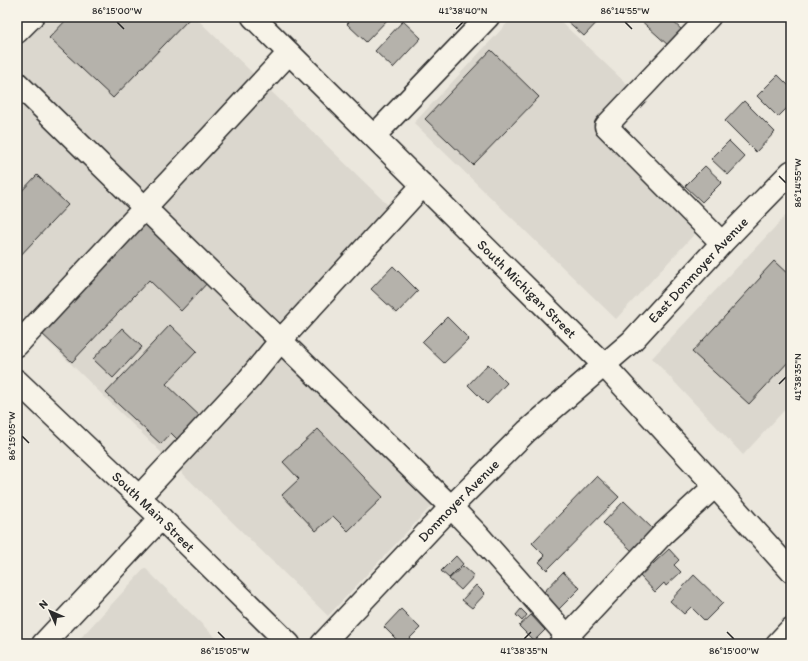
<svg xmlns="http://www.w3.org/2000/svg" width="808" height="661" viewBox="0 0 808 661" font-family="Itim,sans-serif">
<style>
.built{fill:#dbd7ce}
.building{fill:#b5b2ab;stroke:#2b2b2b}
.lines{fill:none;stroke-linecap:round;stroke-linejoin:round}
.minor-casing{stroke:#2b2b2b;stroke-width:25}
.major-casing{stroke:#2b2b2b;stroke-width:25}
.minor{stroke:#f7f3e8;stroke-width:22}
.major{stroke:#f7f3e8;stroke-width:22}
.ticks{fill:none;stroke:#2b2b2b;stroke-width:1.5}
.labels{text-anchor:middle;stroke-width:3;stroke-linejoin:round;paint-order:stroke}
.street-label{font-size:14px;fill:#2b2b2b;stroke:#f7f3e8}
.neatline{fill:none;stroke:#2b2b2b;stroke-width:1.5}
.ticks-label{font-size:10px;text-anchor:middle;fill:#2b2b2b}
</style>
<rect width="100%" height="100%" fill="#ebe7dd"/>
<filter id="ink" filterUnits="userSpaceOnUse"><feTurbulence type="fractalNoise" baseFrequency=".025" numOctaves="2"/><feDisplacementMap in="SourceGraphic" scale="8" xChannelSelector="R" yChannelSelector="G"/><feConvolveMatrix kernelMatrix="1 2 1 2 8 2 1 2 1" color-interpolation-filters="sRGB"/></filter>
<g filter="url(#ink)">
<g class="built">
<polygon points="17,17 195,17 392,209 269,340 435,502 328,616 17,311"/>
<polygon points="513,17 556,17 631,88 595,126 700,228 616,319 414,123"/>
<polygon points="791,210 791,403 743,455 652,358"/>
<polygon points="145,568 222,644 75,644"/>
</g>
<g class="building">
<polygon points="69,17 187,17 189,19 113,98 49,38"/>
<polygon points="354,17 390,17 366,42 347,24"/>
<polygon points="563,17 602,17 584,36"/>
<polygon points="637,17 668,17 683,31 669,46"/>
<polygon points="403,21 421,38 393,68 375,51"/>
<polygon points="491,50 539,97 473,165 425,119"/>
<polygon points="778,75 791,88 791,104 778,117 757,96"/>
<polygon points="744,101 775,132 756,152 725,121"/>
<polygon points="729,141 745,157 728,175 711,159"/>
<polygon points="705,166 722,182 702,202 685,186"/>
<polygon points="37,175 68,205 17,259 17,196"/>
<polygon points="139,225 153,226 210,280 181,311 149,280 72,362 40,332"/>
<polygon points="774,261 791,277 791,359 749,404 692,352 761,277 760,276"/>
<polygon points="393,266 418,291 397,313 371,289"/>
<polygon points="447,317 469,339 444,363 422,342"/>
<polygon points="170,325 197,351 166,384 204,420 182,444 171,433 161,444 106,393"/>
<polygon points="122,328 142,347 113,378 93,359"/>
<polygon points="488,364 507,383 487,404 468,385"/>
<polygon points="318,429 383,497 348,531 333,516 316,531 282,495 299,479 283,462"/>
<polygon points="597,476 619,497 547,570 539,562 545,556 532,543"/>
<polygon points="624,501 654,530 633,552 603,523"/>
<polygon points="669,549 679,560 674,565 681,572 666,586 664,583 655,592 640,576"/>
<polygon points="456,556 463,564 449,578 441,571"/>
<polygon points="463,566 474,576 461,590 449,579"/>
<polygon points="563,572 580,588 557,611 541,595"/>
<polygon points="694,575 723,603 705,621 691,607 684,614 670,601"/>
<polygon points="476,585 485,594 472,608 462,600"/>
<polygon points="401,609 420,628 404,644 401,644 384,627"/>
<polygon points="521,609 527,615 522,621 516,615"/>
<polygon points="531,615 545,630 534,641 519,626"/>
</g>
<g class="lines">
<defs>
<g id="minor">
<polyline points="709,17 606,126 722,243"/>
<polyline points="17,32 32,17"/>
<polyline points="17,83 451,507 478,535 574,644"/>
<polyline points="374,136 488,17"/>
<polyline points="17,345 289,53"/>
<polyline points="139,497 249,379 281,340 423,185"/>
<polyline points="43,644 161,518"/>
<path id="s1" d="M322 644 451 507 527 431 632 341 722 243 791 172"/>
<polyline points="560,644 664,533 715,486"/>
<polyline points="777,644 791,629"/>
</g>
<g id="major">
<path id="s2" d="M253 17 603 364 715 486 791 571"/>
<path id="s3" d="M17 381 161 518 289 644"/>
</g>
</defs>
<use href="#minor" class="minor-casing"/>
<use href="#major" class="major-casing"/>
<use href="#minor" class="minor"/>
<use href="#major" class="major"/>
</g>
</g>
<path class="ticks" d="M117 22 124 29M625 22 632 29M456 29 463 22M779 176 786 183M779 384 786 377M22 436 29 443M218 632 225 639M727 632 734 639M524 639 531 632"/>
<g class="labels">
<g class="street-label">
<text dy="5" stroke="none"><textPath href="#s1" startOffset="531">East Donmoyer Avenue</textPath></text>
<text dy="5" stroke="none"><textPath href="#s2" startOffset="386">South Michigan Street</textPath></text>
<text dy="5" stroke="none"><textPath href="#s1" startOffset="198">Donmoyer Avenue</textPath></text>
<text dy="5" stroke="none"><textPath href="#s3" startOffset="189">South Main Street</textPath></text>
</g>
</g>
<rect width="808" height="661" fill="none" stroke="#f7f3e8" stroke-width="44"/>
<g transform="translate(50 611) rotate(315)" stroke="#f7f3e8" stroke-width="3" paint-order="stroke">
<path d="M0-3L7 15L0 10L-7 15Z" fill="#2b2b2b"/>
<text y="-6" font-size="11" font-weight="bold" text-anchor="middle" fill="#2b2b2b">N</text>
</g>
<rect x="22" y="22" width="764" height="617" class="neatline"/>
<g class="ticks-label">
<text x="117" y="14">86°15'00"W</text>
<text x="463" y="14">41°38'40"N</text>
<text x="625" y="14">86°14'55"W</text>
<text transform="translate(797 183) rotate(-90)" y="4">86°14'55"W</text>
<text transform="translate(797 377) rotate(-90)" y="4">41°38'35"N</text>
<text transform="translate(11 436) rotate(-90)" y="4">86°15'05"W</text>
<text x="225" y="654">86°15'05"W</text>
<text x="524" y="654">41°38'35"N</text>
<text x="734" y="654">86°15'00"W</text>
</g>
</svg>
